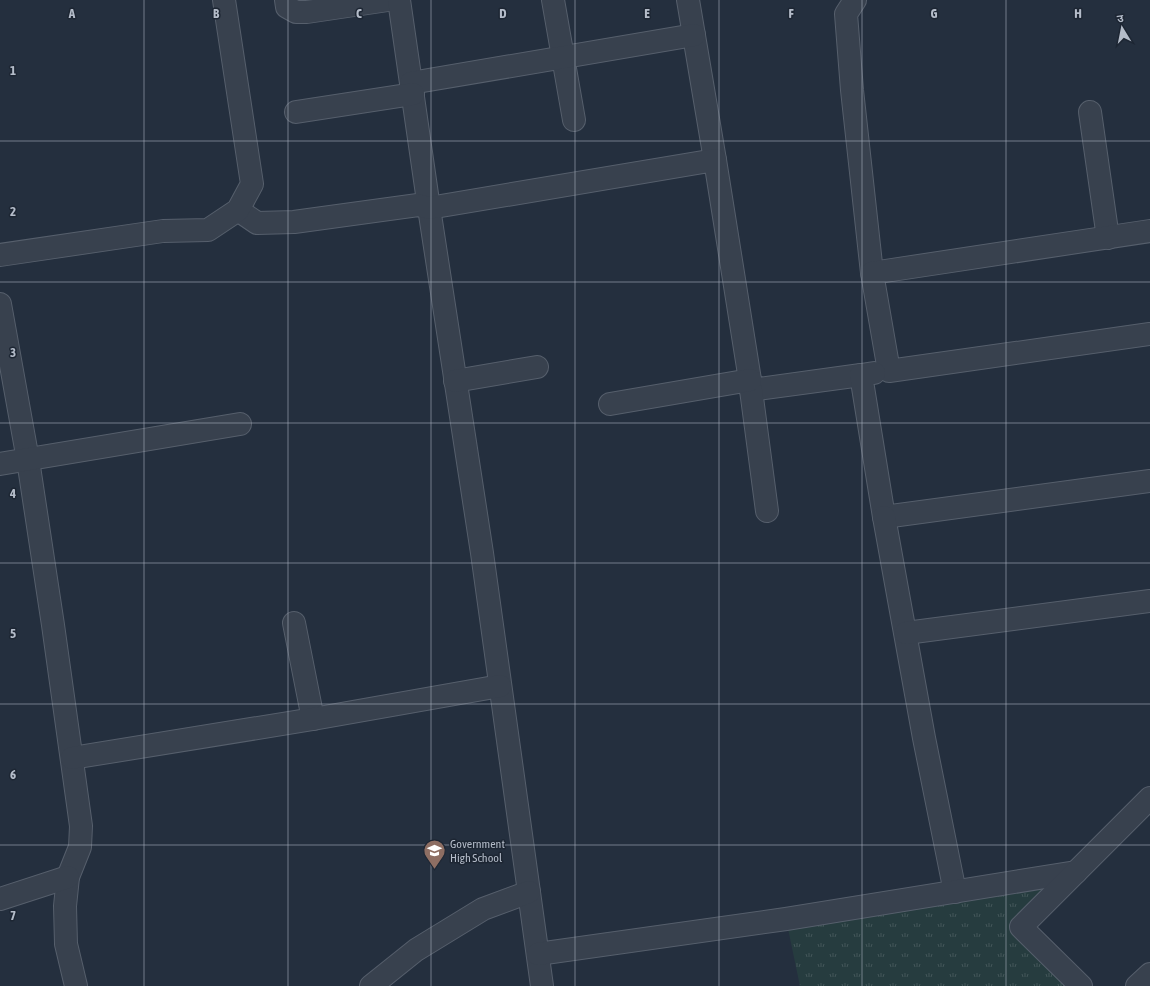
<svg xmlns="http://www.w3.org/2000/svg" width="1150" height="986" viewBox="0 0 1150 986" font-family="'Asap Condensed','Noto Sans Devanagari',sans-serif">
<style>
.grass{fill:url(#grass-tufts)}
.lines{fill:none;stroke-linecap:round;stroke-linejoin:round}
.minor-casing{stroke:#565f6c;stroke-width:24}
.minor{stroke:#38414e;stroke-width:22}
.grid{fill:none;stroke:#b4bcc9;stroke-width:1;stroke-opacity:0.55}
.labels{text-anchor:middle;stroke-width:3;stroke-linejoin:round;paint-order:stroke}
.poi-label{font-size:12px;fill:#b4bcc9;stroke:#1d2633;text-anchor:start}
.grid-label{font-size:13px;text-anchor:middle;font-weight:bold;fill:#b4bcc9;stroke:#1d2633;stroke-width:3;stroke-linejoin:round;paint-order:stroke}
</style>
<defs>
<pattern id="grass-tufts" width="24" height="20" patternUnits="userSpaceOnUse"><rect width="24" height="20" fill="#263c3f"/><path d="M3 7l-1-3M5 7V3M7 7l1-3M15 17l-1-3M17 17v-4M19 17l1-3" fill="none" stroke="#435659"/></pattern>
</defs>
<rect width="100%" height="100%" fill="#242f3e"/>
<polygon class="grass" points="1076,872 1021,927 1081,986 800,986 786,919"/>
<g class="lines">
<defs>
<g id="minor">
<polyline points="286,0 287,7 296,12 307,12 388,0"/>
<polyline points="399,0 429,208 482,553 542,986"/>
<polyline points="553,0 574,120"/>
<polyline points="688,0 715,160"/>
<polyline points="855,0 846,14 852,90 872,273"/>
<polyline points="411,83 694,35"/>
<polyline points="296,112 413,94"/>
<polyline points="1090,112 1108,238"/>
<polyline points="238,210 257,223 294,222 418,205 429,208 715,160 750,380 751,390 861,375"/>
<polyline points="1150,231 872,273 889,371 1150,334"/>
<polyline points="0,255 163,231 208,230 238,210 252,184 224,0"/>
<polyline points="0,304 28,460 53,625 81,826 80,847 68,877 65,906 66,944 76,986"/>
<polyline points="874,373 861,375 884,517 1150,481"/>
<polyline points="455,381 537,367"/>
<polyline points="751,390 767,511"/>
<polyline points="610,404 750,380"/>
<polyline points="0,464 240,424"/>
<polyline points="884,517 924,738 955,892"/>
<polyline points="294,623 313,719"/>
<polyline points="906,633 1150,601"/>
<polyline points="72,758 313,719 500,686"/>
<polyline points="0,899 68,877"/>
<polyline points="538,954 786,919 1076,872"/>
<polyline points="371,986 416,950 483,909 529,892"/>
<polyline points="1081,986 1021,927 1150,798"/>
<polyline points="1137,986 1150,974"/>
</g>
</defs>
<use href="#minor" class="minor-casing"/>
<use href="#minor" class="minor"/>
</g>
<path class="grid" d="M144 0V986M288 0V986M431 0V986M575 0V986M719 0V986M862 0V986M1006 0V986M0 141H1150M0 282H1150M0 423H1150M0 563H1150M0 704H1150M0 845H1150"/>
<defs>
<symbol id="school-pin" viewBox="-11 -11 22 30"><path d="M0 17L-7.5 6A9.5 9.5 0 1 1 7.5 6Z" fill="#8d6e63" stroke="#1d2633"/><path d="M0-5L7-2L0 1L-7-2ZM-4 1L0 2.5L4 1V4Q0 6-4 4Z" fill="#fff"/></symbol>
</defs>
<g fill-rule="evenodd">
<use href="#school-pin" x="422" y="838" width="25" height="34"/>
</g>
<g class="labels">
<g class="poi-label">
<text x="450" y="848">Government<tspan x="450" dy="14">High School</tspan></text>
</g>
</g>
<g class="grid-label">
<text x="72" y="18">A</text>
<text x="216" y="18">B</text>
<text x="359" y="18">C</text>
<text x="503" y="18">D</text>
<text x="647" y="18">E</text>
<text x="791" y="18">F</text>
<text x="934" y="18">G</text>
<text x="1078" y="18">H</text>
<text x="13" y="75">1</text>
<text x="13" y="216">2</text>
<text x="13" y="357">3</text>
<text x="13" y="498">4</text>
<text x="13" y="638">5</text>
<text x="13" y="779">6</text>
<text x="13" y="920">7</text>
</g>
<g transform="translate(1122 28) rotate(350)" stroke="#1d2633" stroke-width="3" paint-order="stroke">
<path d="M0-3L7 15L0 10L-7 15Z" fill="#b4bcc9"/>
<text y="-6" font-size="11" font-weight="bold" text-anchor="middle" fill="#b4bcc9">उ</text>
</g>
</svg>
